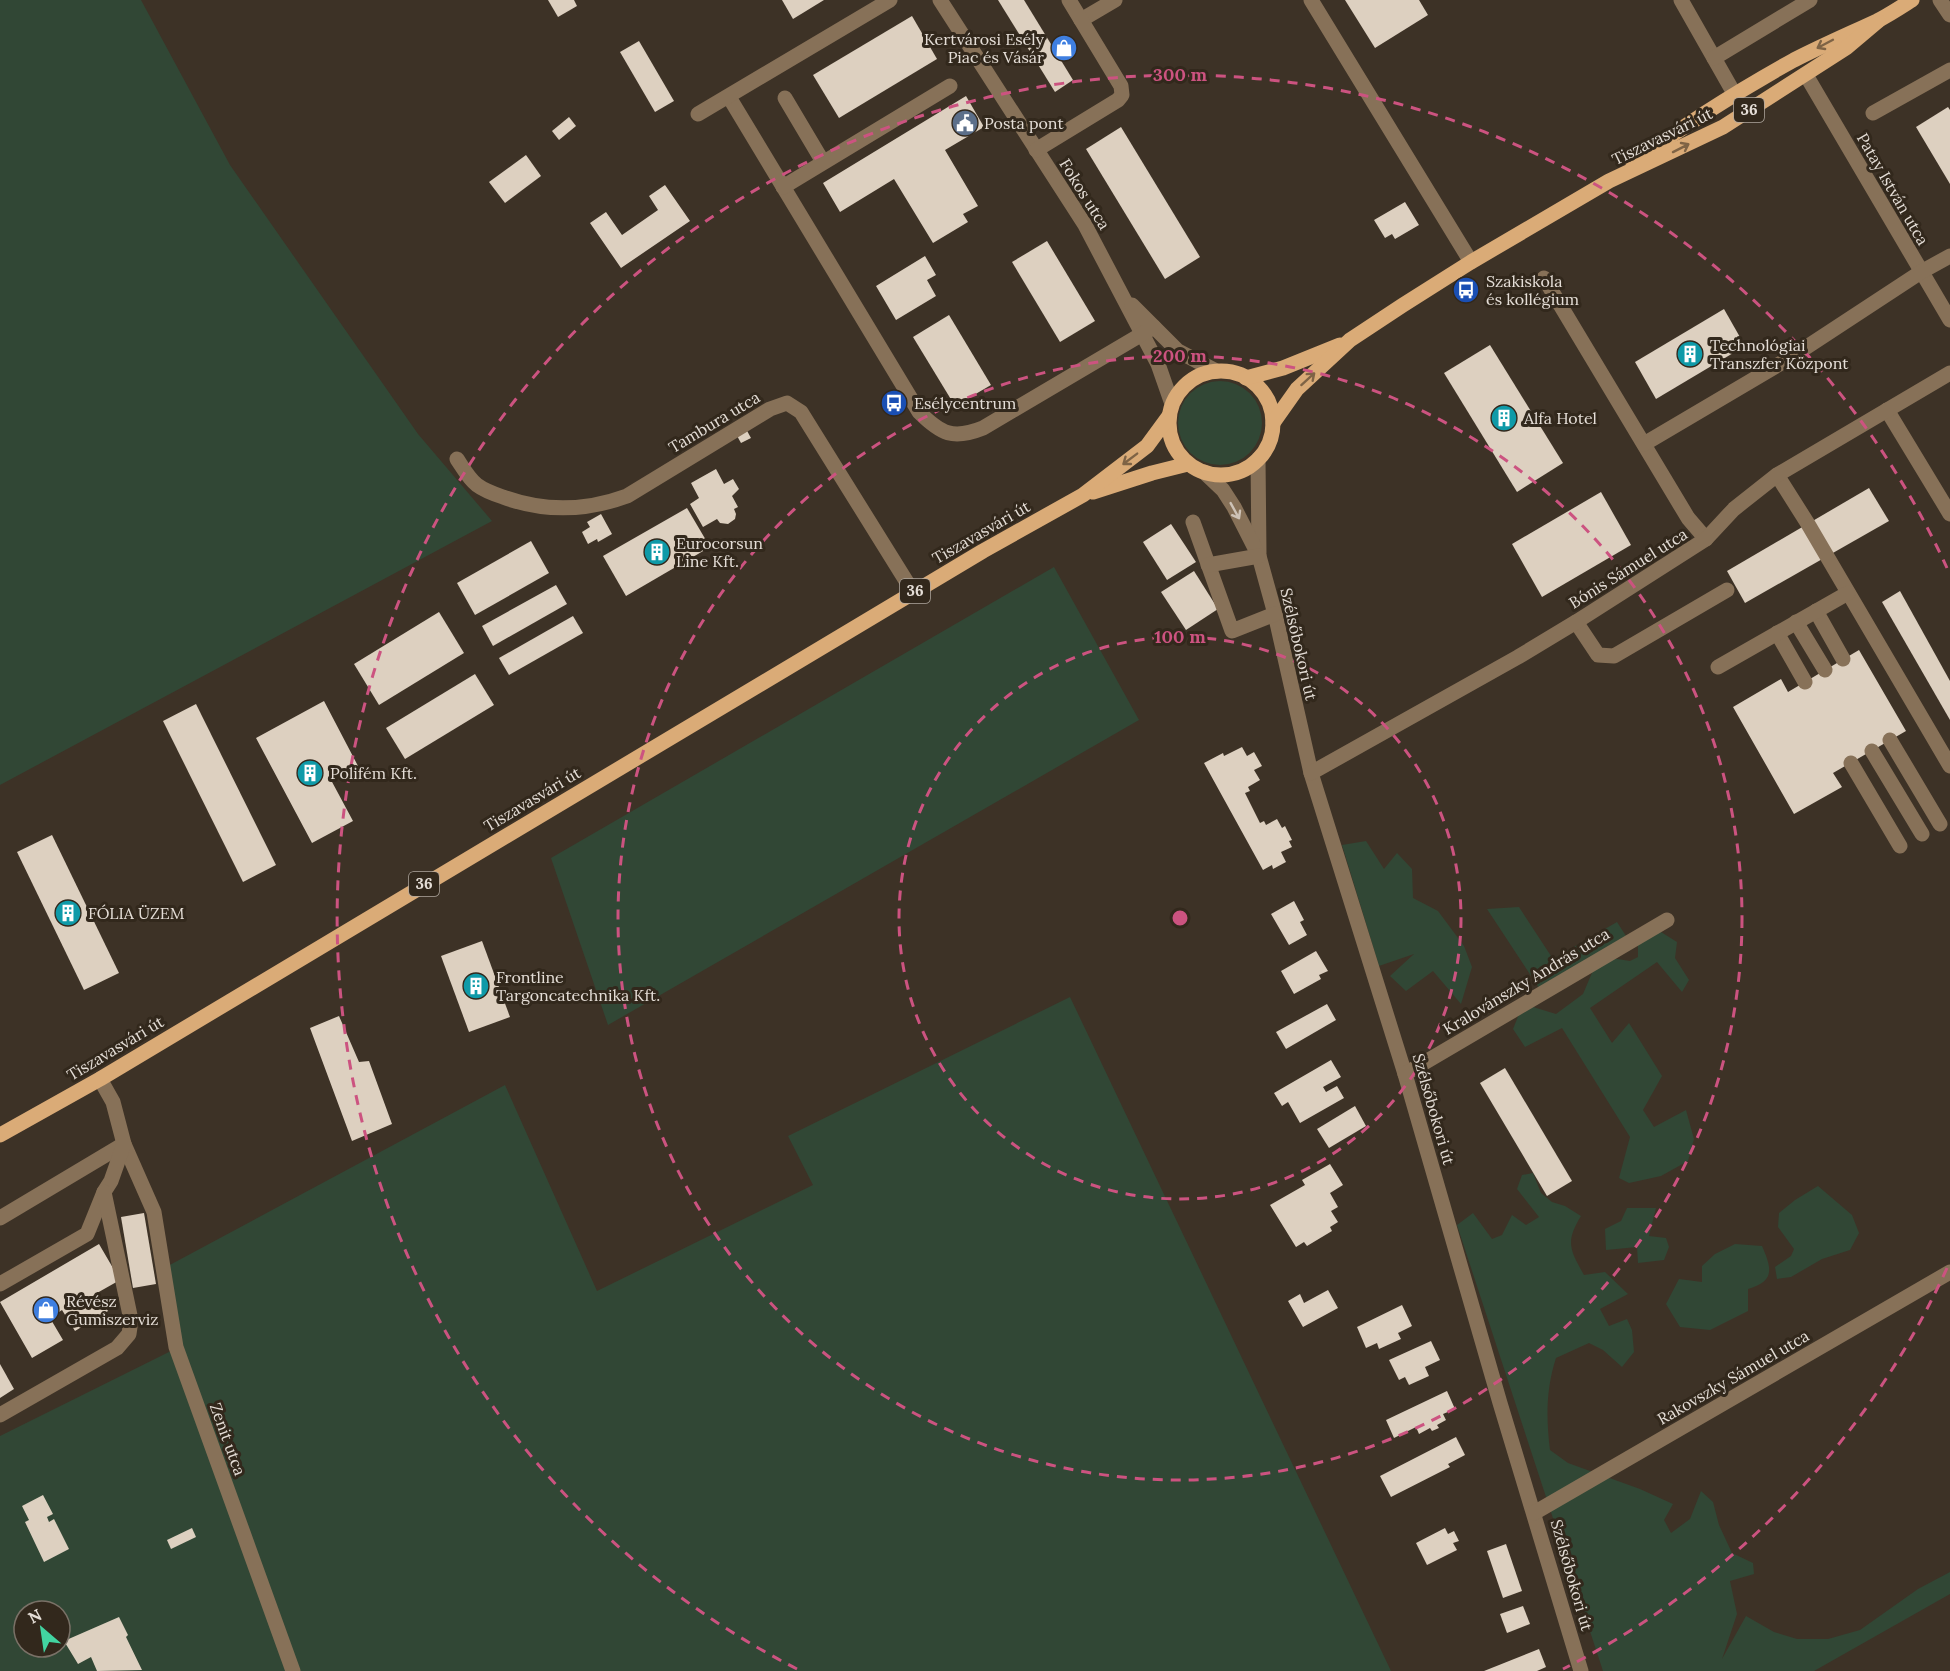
<svg xmlns="http://www.w3.org/2000/svg" width="1950" height="1671" viewBox="0 0 1950 1671" font-family="Lora,serif">
<style>
.green{fill:#314735;fill-rule:evenodd}
.building{fill:#ddd0c0}
.lines{fill:none;stroke-linecap:round;stroke-linejoin:round}
.minor{stroke:#877158;stroke-width:15}
.major{stroke:#daab77;stroke-width:15}
.oneway{stroke:#7e6345}
.oneway2{stroke:#cec3b7}
.ring{fill:none;stroke:#cc5380;stroke-width:3;stroke-dasharray:10 8}
.labels{text-anchor:middle;stroke-width:6;stroke-linejoin:round;paint-order:stroke}
.shield{fill:#32281c;stroke:#afa79f;stroke-width:1.5}
.shield-label{font-size:15px;font-weight:bold;fill:#e5ded7}
.poi-label{font-size:16px;fill:#e5ded7;stroke:#32281c;text-anchor:start}
.street-label{font-size:16px;fill:#e5ded7;stroke:#32281c}
.centre{fill:#cc5380;stroke:#32281c;stroke-width:3}
.ring-label{font-size:18px;text-anchor:middle;font-weight:bold;fill:#cc5380;stroke:#32281c;stroke-width:6;stroke-linejoin:round;paint-order:stroke}
</style>
<rect width="100%" height="100%" fill="#3d3226"/>
<g class="green">
<polygon points="0,0 141,0 230,165 418,434 492,521 0,785"/>
<circle cx="1220" cy="423" r="42"/>
<polygon points="1054,567 1139,720 608,1025 551,858"/>
<polygon points="1366,841 1384,869 1397,853 1412,869 1413,898 1438,911 1464,946 1472,967 1461,1004 1433,971 1406,991 1390,976 1414,954 1379,966 1342,845"/>
<polygon points="1519,907 1553,959 1617,922 1626,936 1539,988 1487,909"/>
<polygon points="1653,927 1677,942 1675,958 1689,980 1682,992 1657,962 1590,1008 1612,1043 1629,1023 1662,1076 1643,1110 1654,1127 1686,1110 1694,1139 1688,1161 1661,1176 1629,1183 1619,1178 1630,1137 1562,1028 1525,1047 1513,1029 1523,1004 1556,1014 1583,994 1594,968 1611,958 1630,961 1638,957 1638,936"/>
<path d="M1070 997 1391 1671H0V1436L179 1347 166 1267 505 1085 597 1291 813 1185 788 1136ZM24 1611H60V1647H24Z"/>
<path d="M1533 1173 1541 1193 1552 1202 1565 1206 1581 1216C1565 1242 1570 1250 1584 1275L1605 1272 1628 1294 1600 1309 1609 1326 1627 1319 1632 1330 1634 1352 1622 1367 1603 1350 1589 1343 1556 1358C1546 1389 1546 1418 1550 1450L1568 1463 1640 1489 1673 1504 1664 1520 1671 1533 1690 1519 1701 1491 1713 1502 1719 1525 1732 1553 1753 1563 1754 1574 1730 1581 1737 1614 1722 1659 1746 1616 1774 1632 1797 1639H1828L1860 1630 1918 1589 1950 1572V1594L1814 1671H1603L1457 1225 1473 1213 1492 1239 1502 1235 1512 1215 1526 1225 1539 1217 1517 1189 1522 1175Z"/>
<polygon points="1818,1186 1852,1215 1859,1233 1850,1250 1822,1259 1791,1277 1777,1279 1775,1267 1791,1256 1794,1249 1778,1227 1779,1213 1795,1200"/>
<polygon points="1627,1208 1656,1208 1649,1236 1666,1238 1669,1247 1664,1260 1638,1263 1637,1247 1606,1250 1605,1229 1621,1221"/>
<path d="M1735 1244 1762 1246C1772 1269 1775 1281 1748 1289V1311L1710 1330 1680 1327 1666 1304 1679 1279 1702 1282V1266L1715 1254Z"/>
</g>
<g class="building">
<polygon points="548,0 574,0 577,6 558,17"/>
<polygon points="782,0 824,0 793,19"/>
<polygon points="998,0 1024,0 1073,80 1055,92"/>
<polygon points="1345,0 1419,0 1428,15 1375,48"/>
<polygon points="912,16 937,59 839,118 813,75"/>
<polygon points="639,41 674,101 655,112 620,52"/>
<polygon points="966,96 984,127 945,150 978,206 963,214 968,222 933,243 894,179 840,212 823,183"/>
<polygon points="1948,107 1950,110 1950,184 1916,127"/>
<polygon points="569,117 576,126 559,140 552,131"/>
<polygon points="1121,127 1200,257 1165,279 1086,149"/>
<polygon points="526,155 541,176 505,203 489,182"/>
<polygon points="665,185 690,221 621,268 590,223 606,212 622,235 658,210 649,196"/>
<polygon points="1405,202 1419,225 1395,239 1392,234 1385,238 1374,220"/>
<polygon points="1047,241 1095,321 1060,342 1012,262"/>
<polygon points="925,256 936,275 927,280 936,296 896,320 876,286"/>
<polygon points="1724,309 1745,346 1656,399 1635,362"/>
<polygon points="949,315 991,385 955,406 913,337"/>
<polygon points="1490,345 1563,463 1517,492 1444,373"/>
<polygon points="746,429 751,438 741,443 736,434"/>
<polygon points="716,469 724,484 733,479 739,489 732,496 738,507 734,509 736,514 735,519 728,524 720,523 717,519 703,527 690,504 699,498 691,483"/>
<polygon points="1869,488 1889,521 1745,603 1727,571"/>
<polygon points="1601,492 1631,545 1542,597 1512,544"/>
<polygon points="687,508 710,547 626,596 603,556"/>
<polygon points="601,514 612,534 598,542 597,539 588,544 582,532 590,527 587,522"/>
<polygon points="1171,524 1196,562 1167,580 1143,542"/>
<polygon points="531,541 549,573 475,615 457,583"/>
<polygon points="1194,571 1218,609 1186,630 1161,592"/>
<polygon points="556,585 567,604 493,646 482,626"/>
<polygon points="1900,591 1950,681 1950,720 1882,602"/>
<polygon points="439,612 464,653 379,705 354,664"/>
<polygon points="573,616 583,633 509,675 499,658"/>
<polygon points="1859,650 1906,731 1833,773 1842,787 1794,814 1733,707 1781,679 1788,692"/>
<polygon points="475,674 494,705 405,759 386,728"/>
<polygon points="324,701 358,766 331,780 353,821 312,843 256,738"/>
<polygon points="196,704 276,865 243,882 163,721"/>
<polygon points="1242,747 1247,756 1254,752 1262,766 1254,770 1260,780 1248,787 1250,791 1245,793 1260,823 1264,821 1266,825 1277,819 1282,828 1285,826 1292,840 1289,841 1292,847 1281,852 1286,862 1273,869 1272,865 1263,870 1204,763 1223,753 1224,756"/>
<polygon points="52,835 119,973 84,990 17,852"/>
<polygon points="1294,901 1304,920 1300,922 1307,935 1289,945 1271,914"/>
<polygon points="482,941 510,1017 469,1032 441,956"/>
<polygon points="1316,951 1328,971 1319,975 1321,979 1294,994 1281,971"/>
<polygon points="1327,1004 1336,1020 1286,1049 1276,1032"/>
<polygon points="339,1016 359,1062 369,1061 392,1124 352,1141 310,1028"/>
<polygon points="1331,1060 1341,1077 1323,1087 1326,1092 1337,1086 1344,1098 1300,1123 1288,1102 1282,1106 1274,1093"/>
<polygon points="1505,1068 1572,1181 1547,1196 1480,1083"/>
<polygon points="1355,1106 1366,1126 1329,1148 1317,1129"/>
<polygon points="1330,1164 1343,1185 1330,1193 1338,1207 1331,1211 1338,1222 1330,1227 1332,1231 1307,1246 1304,1242 1296,1247 1270,1205 1305,1185 1302,1180"/>
<polygon points="144,1213 156,1284 133,1288 121,1217"/>
<polygon points="99,1244 120,1280 97,1293 108,1311 75,1331 62,1310 50,1318 63,1340 32,1358 0,1302"/>
<polygon points="1328,1290 1338,1308 1303,1327 1288,1301 1300,1294 1304,1303"/>
<polygon points="1402,1305 1412,1326 1398,1333 1401,1339 1379,1349 1377,1343 1366,1348 1357,1327"/>
<polygon points="1431,1341 1440,1360 1425,1367 1429,1376 1409,1385 1405,1377 1399,1380 1389,1360"/>
<polygon points="0,1364 14,1389 0,1398"/>
<polygon points="1447,1391 1455,1409 1443,1414 1446,1420 1437,1425 1439,1428 1432,1431 1430,1428 1419,1434 1416,1427 1394,1438 1386,1420"/>
<polygon points="1456,1437 1465,1455 1448,1464 1450,1467 1391,1497 1380,1476"/>
<polygon points="43,1495 53,1514 47,1517 49,1522 54,1519 69,1549 44,1562 25,1522 29,1520 22,1506"/>
<polygon points="192,1528 196,1537 171,1549 167,1540"/>
<polygon points="1445,1528 1448,1534 1454,1531 1459,1541 1453,1543 1457,1550 1427,1565 1416,1543"/>
<polygon points="1506,1544 1522,1591 1503,1598 1487,1551"/>
<polygon points="1523,1606 1530,1624 1507,1633 1500,1614"/>
<polygon points="119,1617 128,1635 126,1637 142,1670 97,1671 91,1657 78,1664 64,1641"/>
<polygon points="1539,1649 1546,1667 1537,1671 1484,1671"/>
</g>
<g class="lines">
<g class="minor">
<polyline points="940,0 1085,225 1158,364 1172,404"/>
<polyline points="1311,0 1471,262"/>
<polyline points="1681,0 1735,95"/>
<polyline points="1940,0 1950,15"/>
<polyline points="1081,20 1115,0"/>
<polyline points="1714,58 1810,0"/>
<polyline points="1806,75 1950,320"/>
<path d="M729 97 919 412C941 434 953 440 983 428L1154 327"/>
<polyline points="785,98 823,162"/>
<polyline points="1873,113 1950,70"/>
<polyline points="698,114 890,0"/>
<polyline points="1036,150 1118,100 1122,95 1121,86 1069,0"/>
<polyline points="783,187 950,86"/>
<polyline points="1544,278 1688,518 1706,539"/>
<polyline points="1132,305 1178,351 1216,371"/>
<polyline points="1887,410 1950,514"/>
<polyline points="1644,444 1793,356 1921,272 1950,256"/>
<path d="M457 459C463 468 469 479 477 485 485 491 494 494 503 497 544 512 586 511 627 496L770 409 787 403 801 412 913 592"/>
<polyline points="1258,459 1259,553"/>
<polyline points="1204,472 1223,490 1234,507 1259,556 1275,614 1311,773 1405,1074 1500,1403 1581,1671"/>
<polyline points="1777,475 1808,524 1950,766"/>
<polyline points="1193,522 1232,631 1275,614"/>
<polyline points="1208,565 1259,556"/>
<polyline points="1816,611 1843,659"/>
<polyline points="1576,622 1598,655 1614,656 1727,590"/>
<polyline points="1796,622 1825,670"/>
<polyline points="1777,633 1805,682"/>
<polyline points="1718,667 1848,593"/>
<polyline points="1890,740 1940,824"/>
<polyline points="1872,751 1922,834"/>
<polyline points="1851,763 1900,846"/>
<polyline points="1311,773 1518,657 1576,622 1706,539 1734,509 1777,475 1950,373"/>
<polyline points="1405,1074 1667,920"/>
<polyline points="0,1218 124,1144 154,1212 176,1347 293,1671"/>
<polyline points="0,1284 87,1234 104,1192 111,1181 124,1144 113,1102 100,1079"/>
<polyline points="0,1415 117,1348 129,1334 131,1320 104,1192"/>
<polyline points="1534,1513 1950,1272"/>
</g>
<g class="major">
<path d="M1633 163C1684 125 1738 91 1794 60 1821 46 1849 34 1877 21 1889 15 1901 7 1912 0"/>
<circle cx="1221" cy="423" r="52"/>
<polyline points="1246,378 1283,368 1340,345"/>
<polyline points="1273,423 1297,389 1350,340 1403,305 1471,262 1609,181 1723,127 1846,48 1878,21"/>
<polyline points="1093,492 1152,473 1188,464"/>
<polyline points="0,1135 100,1079 983,551 1083,495 1147,446 1169,416"/>
</g>
</g>
<defs><path id="oneway-shaft" d="M-6 0H5M1.5-3L5.5 0L1.5 3" fill="none" stroke-width="1.6" stroke-linecap="round" stroke-linejoin="round" transform="scale(1.5)"/></defs>
<g class="oneway">
<use href="#oneway-shaft" transform="translate(1825 44) rotate(152)"/>
<use href="#oneway-shaft" transform="translate(1681 148) rotate(-27)"/>
<use href="#oneway-shaft" transform="translate(1308 379) rotate(-42)"/>
<use href="#oneway-shaft" transform="translate(1130 459) rotate(143)"/>
</g>
<use class="oneway2" href="#oneway-shaft" transform="translate(1235 511) rotate(61)"/>
<g class="ring">
<circle cx="1180" cy="918" r="281"/>
<circle cx="1180" cy="918" r="562"/>
<path d="M1947 1268A843 843 0 0 1 1563 1669M797 1669A843 843 0 1 1 1947 568"/>
</g>
<defs>
<symbol id="shop-disc" viewBox="-11 -11 22 22"><circle r="9.5" fill="#3f7fe0" stroke="#32281c"/><path d="M-5-2.5h2.3a2.7 3.5 0 0 1 5.4 0H5L5.5 6h-11ZM-1.5-2.5h3a1.5 2.3 0 0 0-3 0Z" fill="#fff"/></symbol>
<symbol id="civic-disc" viewBox="-11 -11 22 22"><circle r="9.5" fill="#5c6f8a" stroke="#32281c"/><path d="M-.6-6.5H3V-4.5H.6V-3L4-1V1h2V6H-6V1h2V-1L-.6-3ZM-1.2 2.5V6h2.4V2.5Z" fill="#fff"/></symbol>
<symbol id="bus-disc" viewBox="-11 -11 22 22"><circle r="9.5" fill="#1a4fb4" stroke="#32281c"/><path d="M-5-6H5V4H4V6H2V4H-2V6H-4V4H-5ZM-3.5-4V0h7V-4ZM-3.5 1.2v1.5H-2V1.2ZM2 1.2v1.5H3.5V1.2Z" fill="#fff"/></symbol>
<symbol id="building-disc" viewBox="-11 -11 22 22"><circle r="9.5" fill="#0f9aa8" stroke="#32281c"/><path d="M-4-6H4V6H1V3H-1V6H-4ZM-2.5-4.3h1.7v1.8h-1.7ZM.8-4.3h1.7v1.8H.8ZM-2.5-1h1.7V.8h-1.7ZM.8-1h1.7V.8H.8Z" fill="#fff"/></symbol>
</defs>
<g fill-rule="evenodd">
<use href="#shop-disc" x="1049" y="33" width="30" height="30"/>
<use href="#civic-disc" x="950" y="108" width="30" height="30"/>
<use href="#bus-disc" x="1451" y="275" width="30" height="30"/>
<use href="#building-disc" x="1675" y="339" width="30" height="30"/>
<use href="#bus-disc" x="879" y="388" width="30" height="30"/>
<use href="#building-disc" x="1489" y="403" width="30" height="30"/>
<use href="#building-disc" x="642" y="537" width="30" height="30"/>
<use href="#building-disc" x="295" y="758" width="30" height="30"/>
<use href="#building-disc" x="53" y="898" width="30" height="30"/>
<use href="#building-disc" x="461" y="971" width="30" height="30"/>
<use href="#shop-disc" x="31" y="1295" width="30" height="30"/>
</g>
<g class="labels">
<g class="shield">
<rect x="1734" y="98" width="30" height="24" rx="4.5"/>
<rect x="900" y="579" width="30" height="24" rx="4.5"/>
<rect x="409" y="872" width="30" height="24" rx="4.5"/>
</g>
<g class="shield-label">
<text x="1749" y="115">36</text>
<text x="915" y="596">36</text>
<text x="424" y="889">36</text>
</g>
<g class="poi-label">
<text x="1044" y="45" text-anchor="end">Kertvárosi Esély<tspan x="1044" dy="18">Piac és Vásár</tspan></text>
<text x="984" y="129">Posta pont</text>
<text x="1486" y="287">Szakiskola<tspan x="1486" dy="18">és kollégium</tspan></text>
<text x="1710" y="351">Technológiai<tspan x="1710" dy="18">Transzfer Központ</tspan></text>
<text x="914" y="409">Esélycentrum</text>
<text x="1524" y="424">Alfa Hotel</text>
<text x="676" y="549">Eurocorsun<tspan x="676" dy="18">Line Kft.</tspan></text>
<text x="330" y="779">Polifém Kft.</text>
<text x="88" y="919">FÓLIA ÜZEM</text>
<text x="496" y="983">Frontline<tspan x="496" dy="18">Targoncatechnika Kft.</tspan></text>
<text x="66" y="1307">Révész<tspan x="66" dy="18">Gumiszerviz</tspan></text>
</g>
<g class="street-label">
<text transform="translate(1662 136) rotate(-26)" y="6">Tiszavasvári út</text>
<text transform="translate(1893 189) rotate(60)" y="6">Patay István utca</text>
<text transform="translate(1085 194) rotate(58)" y="6">Fokos utca</text>
<text transform="translate(714 422) rotate(-31)" y="6">Tambura utca</text>
<text transform="translate(981 532) rotate(-30)" y="6">Tiszavasvári út</text>
<text transform="translate(1628 568) rotate(-32)" y="6">Bónis Sámuel utca</text>
<text transform="translate(1299 644) rotate(77)" y="6">Szélsőbokori út</text>
<text transform="translate(532 799) rotate(-31)" y="6">Tiszavasvári út</text>
<text transform="translate(1526 981) rotate(-31)" y="6">Kralovánszky András utca</text>
<text transform="translate(115 1048) rotate(-31)" y="6">Tiszavasvári út</text>
<text transform="translate(1434 1109) rotate(74)" y="6">Szélsőbokori út</text>
<text transform="translate(1733 1377) rotate(-30)" y="6">Rakovszky Sámuel utca</text>
<text transform="translate(228 1439) rotate(70)" y="6">Zenit utca</text>
<text transform="translate(1572 1575) rotate(74)" y="6">Szélsőbokori út</text>
</g>
</g>
<circle cx="1180" cy="918" r="9" class="centre"/>
<g class="ring-label">
<text x="1180" y="81">300 m</text>
<text x="1180" y="362">200 m</text>
<text x="1180" y="643">100 m</text>
</g>
<g transform="translate(42 1629) rotate(331)"><circle r="28" fill="#32281c" stroke="#7a7167" stroke-width="1.5"/>
<path d="M0-4.5L10 22L0 15L-10 22Z" fill="#42d4a1"/>
<text y="-9" font-size="16" font-weight="bold" text-anchor="middle" fill="#e5ded7">N</text>
</g>
</svg>
